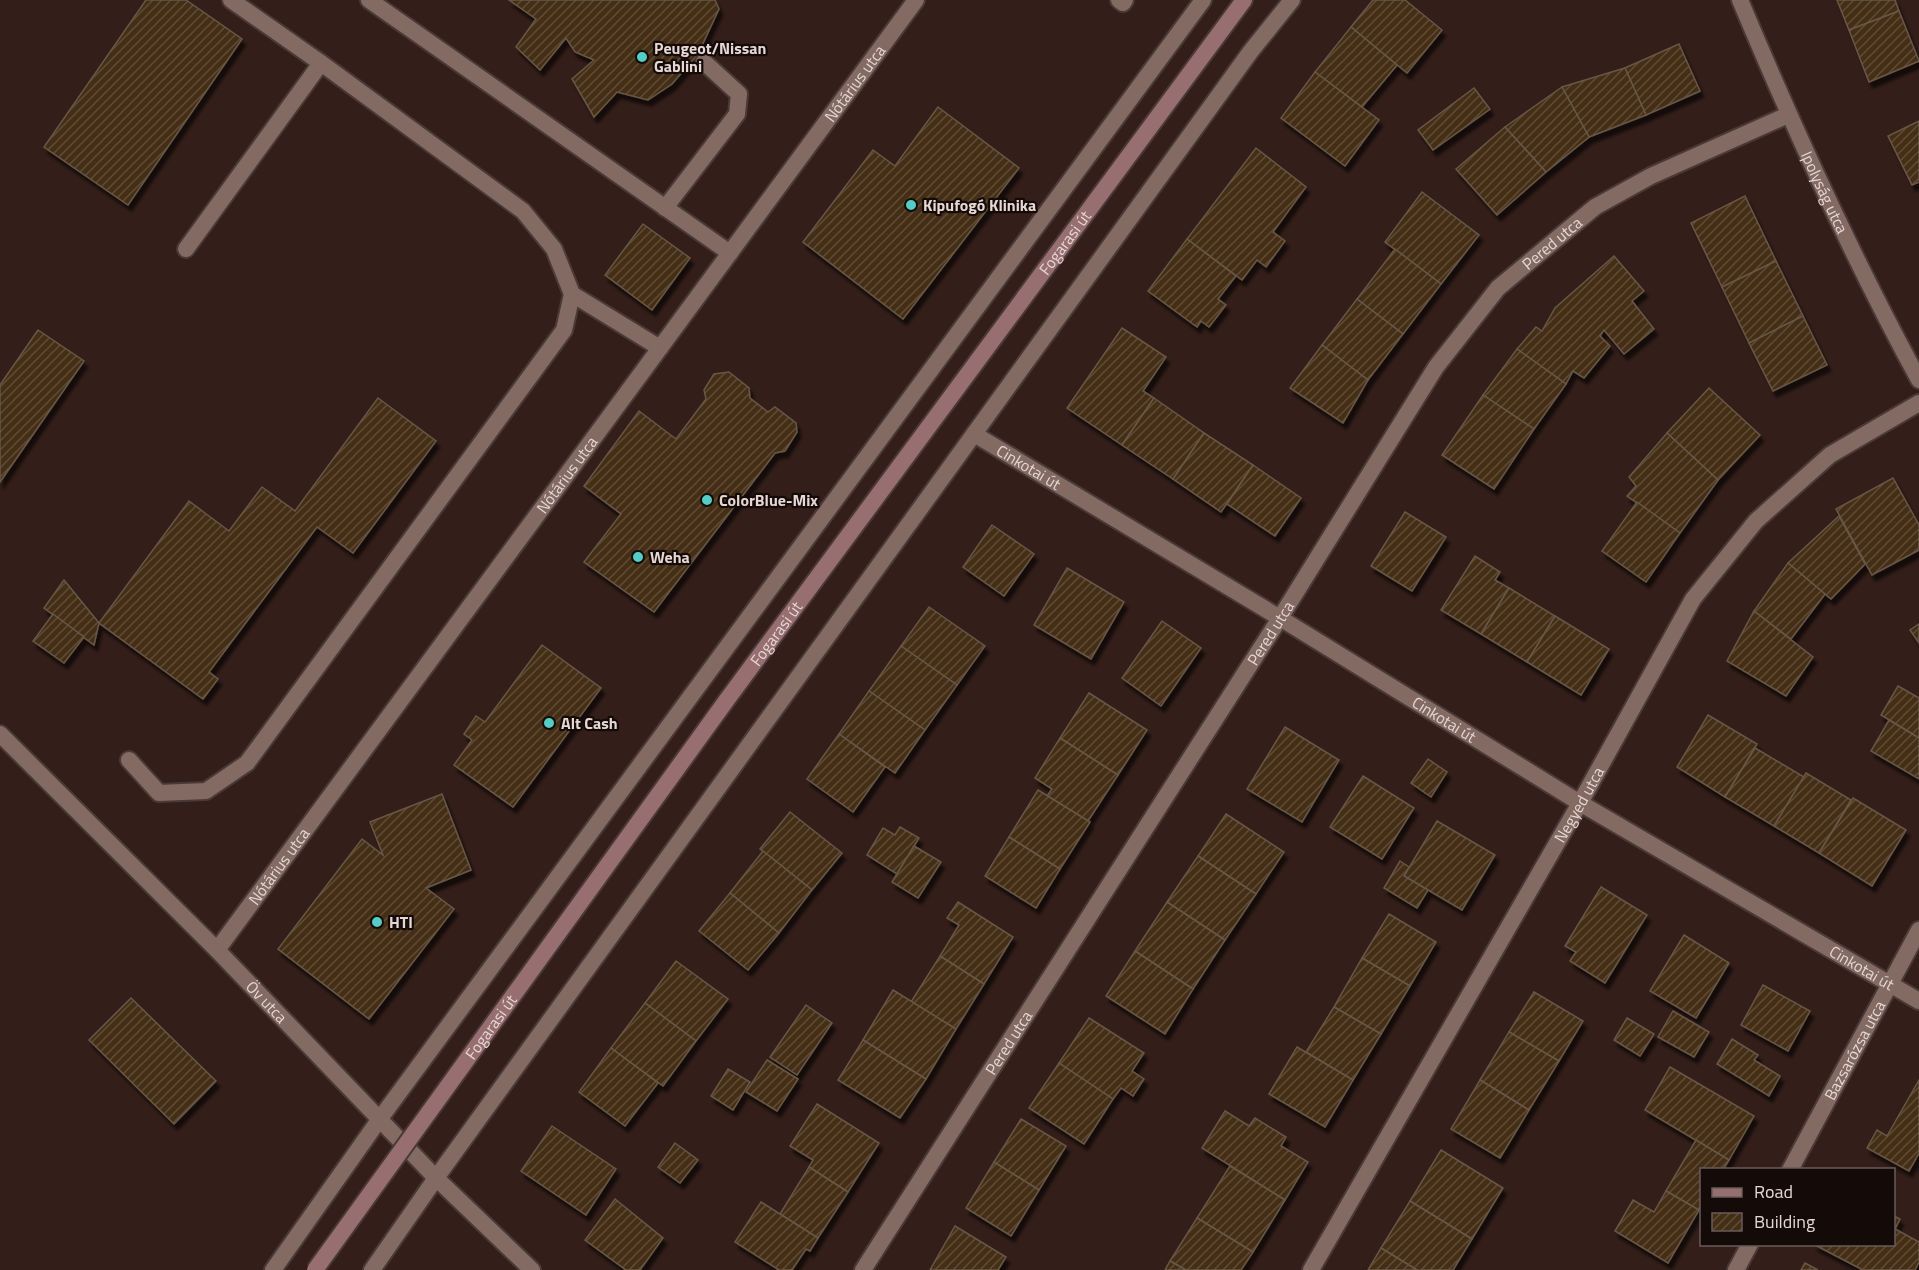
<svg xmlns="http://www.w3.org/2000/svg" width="1919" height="1270" viewBox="0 0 1919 1270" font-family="'Titillium Web',sans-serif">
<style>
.building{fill:url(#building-hatch);stroke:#685746;stroke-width:1.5;filter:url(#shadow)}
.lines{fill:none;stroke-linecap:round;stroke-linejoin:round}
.service-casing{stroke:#4a3936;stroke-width:20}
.minor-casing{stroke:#4a3936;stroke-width:20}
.secondary-casing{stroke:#4a3936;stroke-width:20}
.service{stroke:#836a63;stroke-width:16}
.minor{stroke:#836a63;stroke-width:16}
.secondary{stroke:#986f70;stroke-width:16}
.secondary-bridge-casing{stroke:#4a3936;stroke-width:20;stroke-linecap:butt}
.secondary-bridge{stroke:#986f70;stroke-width:16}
.poi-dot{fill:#54cdc7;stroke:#140a08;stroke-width:2}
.labels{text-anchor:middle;stroke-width:4.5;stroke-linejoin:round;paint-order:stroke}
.poi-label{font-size:16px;font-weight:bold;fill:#e6d7d3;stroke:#140a08;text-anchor:start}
.street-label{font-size:16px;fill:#e6d7d3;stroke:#140a08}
</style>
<defs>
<pattern id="building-hatch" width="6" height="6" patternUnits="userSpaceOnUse" patternTransform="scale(1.5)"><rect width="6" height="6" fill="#452e16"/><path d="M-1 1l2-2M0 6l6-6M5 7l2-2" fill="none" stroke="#604c37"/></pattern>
<filter id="shadow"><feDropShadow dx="3.5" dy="6" stdDeviation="1.5" flood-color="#0009"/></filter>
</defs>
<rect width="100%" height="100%" fill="#331e19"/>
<g class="building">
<polygon points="146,0 186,0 242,39 128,205 44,147"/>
<polygon points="509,0 715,0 719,9 698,54 672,84 648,100 617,92 594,117 572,79 594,60 575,52 566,38 540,70 516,47 536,19"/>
<polygon points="1373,0 1405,0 1442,30 1407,73 1351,27"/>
<polygon points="1837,0 1895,0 1899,11 1849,30"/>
<polygon points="1899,11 1919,61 1869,82 1849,30"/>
<polygon points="1351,27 1397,65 1362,107 1315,72"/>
<polygon points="1679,44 1700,91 1646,115 1625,68"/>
<polygon points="1625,68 1646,115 1589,137 1562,87"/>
<polygon points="1315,72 1379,120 1345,166 1281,118"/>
<polygon points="1562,87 1589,137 1546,172 1505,127"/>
<polygon points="1474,88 1490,109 1433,150 1418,130"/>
<polygon points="938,107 1019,168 903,319 803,242 873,150 895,166"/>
<polygon points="1919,121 1919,182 1912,185 1888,136"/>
<polygon points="1505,127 1546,172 1497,215 1456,169"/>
<polygon points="1256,148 1306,187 1273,232 1285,241 1266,267 1257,260 1242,280 1187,239"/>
<polygon points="1422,192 1479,235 1441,284 1385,242"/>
<polygon points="1745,196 1776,261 1722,287 1691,223"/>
<polygon points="643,224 690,258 652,310 605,275"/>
<polygon points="1187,239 1236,276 1218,299 1226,305 1209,327 1201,321 1197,327 1148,291"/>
<polygon points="1395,249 1441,284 1403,334 1357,299"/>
<polygon points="1614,256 1644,291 1632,301 1654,329 1624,354 1604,330 1600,336 1610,346 1584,378 1573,371 1566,384 1517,349 1536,327 1542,331 1555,308"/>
<polygon points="1776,261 1803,316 1749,343 1722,287"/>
<polygon points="1357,299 1403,334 1368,380 1322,345"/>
<polygon points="1803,316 1827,365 1773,391 1749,343"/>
<polygon points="1122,328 1166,357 1143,391 1154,398 1122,445 1067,408"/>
<polygon points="38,330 84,361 0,482 0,385"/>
<polygon points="1322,345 1368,380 1343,423 1290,388"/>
<polygon points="1517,349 1566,384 1534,429 1483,395"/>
<polygon points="729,372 749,388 750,398 768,412 775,407 796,423 797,432 785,451 775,453 654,612 584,562 621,514 584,486 639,411 676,439 706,399 704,390 714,374"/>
<polygon points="1709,388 1760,435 1718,480 1667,433"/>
<polygon points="1483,395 1534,429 1494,489 1442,455"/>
<polygon points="378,398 436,441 353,553 317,527 209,672 218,679 203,699 99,623 189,501 229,531 262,487 295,511"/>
<polygon points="1154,398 1204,433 1173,479 1122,445"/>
<polygon points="1204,433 1253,465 1221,512 1173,479"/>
<polygon points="1667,433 1718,480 1680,533 1627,496 1636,486 1629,477"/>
<polygon points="1253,465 1301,498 1275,536 1227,504"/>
<polygon points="1893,478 1919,525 1919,550 1872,575 1836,509"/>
<polygon points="1637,502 1680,533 1646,582 1602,551"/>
<polygon points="1405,512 1446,537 1412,591 1371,566"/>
<polygon points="1839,516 1865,564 1831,599 1788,563"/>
<polygon points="992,525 1034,554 1004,596 963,567"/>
<polygon points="1475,556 1500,572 1495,580 1509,588 1481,634 1441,610"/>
<polygon points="1788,563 1825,594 1791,639 1754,611"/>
<polygon points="1067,568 1124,602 1091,659 1034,625"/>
<polygon points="64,580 99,623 94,645 44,608"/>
<polygon points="1509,588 1555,616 1527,662 1481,634"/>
<polygon points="929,607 985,646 957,685 901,646"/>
<polygon points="1754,611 1813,657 1786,696 1727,661"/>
<polygon points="53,614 84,637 64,663 33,641"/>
<polygon points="1555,616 1609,649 1581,695 1527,662"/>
<polygon points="1162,621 1201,648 1161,706 1122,678"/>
<polygon points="1919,624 1919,643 1910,630"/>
<polygon points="542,645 601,688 513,807 454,765 472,740 464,734 476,716 485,722"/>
<polygon points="901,646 957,685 925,730 869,691"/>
<polygon points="1898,686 1919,698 1919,738 1881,715"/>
<polygon points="869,691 925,730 895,773 839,734"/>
<polygon points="1089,693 1147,730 1118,775 1060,738"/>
<polygon points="1708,715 1757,744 1725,797 1677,767"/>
<polygon points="1889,720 1919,738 1919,779 1871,751"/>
<polygon points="1285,727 1339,760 1302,822 1247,789"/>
<polygon points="839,734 885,767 853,812 807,779"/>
<polygon points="1060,738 1118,775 1088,821 1047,796 1052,789 1035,778"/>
<polygon points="1755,748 1804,777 1774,826 1725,797"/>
<polygon points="1428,759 1447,772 1431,797 1411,783"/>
<polygon points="1806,773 1851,800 1819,853 1774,826"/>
<polygon points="1363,776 1414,808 1382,859 1330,827"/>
<polygon points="1038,790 1090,822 1060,869 1009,837"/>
<polygon points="442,794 471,870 426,888 454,909 369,1019 278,949 362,839 383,855 370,822"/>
<polygon points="1853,798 1906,830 1872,886 1819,853"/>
<polygon points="790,812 842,853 812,890 760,849"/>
<polygon points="1226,814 1284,852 1256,894 1198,856"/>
<polygon points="1437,821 1495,855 1462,910 1404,876"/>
<polygon points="900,827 919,838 897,874 867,855 883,828 895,835"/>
<polygon points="1009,837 1060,869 1036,908 985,876"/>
<polygon points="914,846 941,862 918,898 892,882"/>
<polygon points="763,851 812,890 779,933 730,893"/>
<polygon points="1198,856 1256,894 1225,940 1167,902"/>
<polygon points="1400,861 1409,867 1404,876 1428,890 1417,908 1384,888"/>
<polygon points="1601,887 1647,915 1605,983 1570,961 1576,952 1565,946"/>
<polygon points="730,893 779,933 748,970 699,931"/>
<polygon points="958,902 1013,937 984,984 940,956 959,925 947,918"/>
<polygon points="1167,902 1225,940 1193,989 1135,951"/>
<polygon points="1389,914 1436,942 1410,986 1362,958"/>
<polygon points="1684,935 1729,963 1696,1018 1650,991"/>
<polygon points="1135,951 1193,989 1165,1034 1106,996"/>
<polygon points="940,956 984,984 956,1029 911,1002"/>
<polygon points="1362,958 1410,986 1381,1034 1334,1007"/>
<polygon points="676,961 728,999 696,1041 645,1003"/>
<polygon points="1763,985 1810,1011 1788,1051 1741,1025"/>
<polygon points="893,990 956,1029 926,1079 863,1040"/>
<polygon points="1534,992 1583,1021 1559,1061 1509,1032"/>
<polygon points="131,998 216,1081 174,1124 89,1040"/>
<polygon points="645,1003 696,1041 663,1086 611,1048"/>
<polygon points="806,1005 832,1023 797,1075 770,1057"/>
<polygon points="1334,1007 1381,1034 1353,1080 1306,1052"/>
<polygon points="1673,1011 1709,1032 1694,1057 1658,1037"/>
<polygon points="1089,1018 1144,1053 1132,1071 1144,1079 1133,1096 1121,1088 1113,1099 1059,1063"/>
<polygon points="1627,1018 1654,1034 1640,1056 1614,1040"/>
<polygon points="1509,1032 1559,1061 1529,1110 1480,1080"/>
<polygon points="1732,1039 1758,1055 1754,1060 1780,1076 1769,1096 1717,1064"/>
<polygon points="863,1040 926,1079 900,1118 838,1080"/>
<polygon points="1297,1047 1353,1080 1325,1127 1269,1094"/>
<polygon points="611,1048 658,1083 625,1126 579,1092"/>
<polygon points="767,1060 798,1079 777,1111 746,1092"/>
<polygon points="1059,1063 1113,1099 1084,1144 1029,1108"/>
<polygon points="1670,1067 1754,1116 1729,1160 1645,1110"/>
<polygon points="728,1069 750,1082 733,1110 711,1096"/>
<polygon points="1480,1080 1529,1110 1500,1158 1451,1129"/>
<polygon points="1919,1080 1919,1153 1909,1171 1867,1148 1877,1130 1887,1136"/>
<polygon points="817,1104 879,1143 848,1192 809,1167 813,1160 790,1146"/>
<polygon points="1225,1111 1249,1126 1255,1118 1286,1137 1281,1146 1308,1162 1285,1200 1202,1148"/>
<polygon points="1021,1119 1066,1146 1039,1190 994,1162"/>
<polygon points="552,1126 616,1169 586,1215 521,1171"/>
<polygon points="1696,1140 1729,1160 1723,1170 1702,1170 1702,1206 1699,1210 1666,1191"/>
<polygon points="675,1143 698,1160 680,1183 658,1167"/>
<polygon points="1441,1150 1503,1188 1472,1239 1410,1201"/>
<polygon points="994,1162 1039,1190 1011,1236 966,1208"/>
<polygon points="1230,1166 1285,1200 1253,1252 1197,1218"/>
<polygon points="809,1167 848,1192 818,1238 780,1214"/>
<polygon points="1666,1191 1699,1210 1668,1263 1615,1231 1633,1200 1654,1212"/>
<polygon points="615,1199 663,1238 640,1270 626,1270 585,1240"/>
<polygon points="1410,1201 1472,1239 1453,1270 1417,1270 1381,1248"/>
<polygon points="761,1202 818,1238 810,1251 806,1249 792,1270 779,1270 735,1242"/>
<polygon points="1894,1216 1900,1219 1895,1229 1919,1242 1919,1262 1915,1270 1863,1270 1813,1244 1894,1244"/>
<polygon points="1197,1218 1253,1252 1241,1270 1186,1270 1170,1261"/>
<polygon points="955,1226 1006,1257 998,1270 930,1270"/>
<polygon points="1381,1248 1417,1270 1368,1270"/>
<polygon points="1170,1261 1186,1270 1165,1270"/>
<polygon points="1805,1263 1818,1270 1801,1270"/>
</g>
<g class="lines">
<defs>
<g id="service">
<polyline points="231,0 321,63 523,211 554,249 572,294 660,348"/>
<polyline points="369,0 730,253"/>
<polyline points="1119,0 1123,3 1125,0"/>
<polyline points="665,208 737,114 739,94 704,62"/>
<polyline points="186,249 321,63"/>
<polyline points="129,760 159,793 206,791 247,763 564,330 572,294"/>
<polyline points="273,1270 379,1120 1203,0"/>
<polyline points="372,1270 436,1178"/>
</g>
<g id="minor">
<path id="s1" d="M1740 0C1794 129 1852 257 1919 380"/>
<path id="s2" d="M974 434 1280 618 1580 803 1919 1001"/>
<path id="s3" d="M0 734 217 950 436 1178 532 1270"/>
<path id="s4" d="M217 950 916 0"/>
<path id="s5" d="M1790 1170 1919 930"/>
<polyline points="436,1178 1251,51 1292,0"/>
<path id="s6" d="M863 1270 1280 618 1436 367 1498 288 1595 207 1651 176 1788 115"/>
<path id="s7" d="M1311 1270 1580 803 1693 599 1756 521 1830 455 1919 403"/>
<polyline points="1736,1270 1750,1244"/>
</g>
<g id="secondary">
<path id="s8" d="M726 701 1244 0"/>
</g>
</defs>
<use href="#service" class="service-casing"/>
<use href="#minor" class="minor-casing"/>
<use href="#secondary" class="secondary-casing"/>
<use href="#service" class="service"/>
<use href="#minor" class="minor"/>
<use href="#secondary" class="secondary"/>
<defs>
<g id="secondary-bridge">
<path id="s9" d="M315 1270 726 701"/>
</g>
</defs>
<use href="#secondary-bridge" class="secondary-bridge-casing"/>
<use href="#secondary-bridge" class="secondary-bridge"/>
</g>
<g class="poi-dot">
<circle cx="642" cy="57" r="6"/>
<circle cx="911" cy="205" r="6"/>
<circle cx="707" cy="500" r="6"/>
<circle cx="638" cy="557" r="6"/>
<circle cx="549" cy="723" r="6"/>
<circle cx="377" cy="922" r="6"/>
</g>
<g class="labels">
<g class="poi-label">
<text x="654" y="54">Peugeot/Nissan<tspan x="654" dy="18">Gablini</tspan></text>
<text x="923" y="211">Kipufogó Klinika</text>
<text x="719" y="506">ColorBlue-Mix</text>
<text x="650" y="563">Weha</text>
<text x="561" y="729">Alt Cash</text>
<text x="389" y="928">HTI</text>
</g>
<g class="street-label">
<text dy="6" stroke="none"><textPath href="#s4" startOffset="1076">Nótárius utca</textPath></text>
<text dy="6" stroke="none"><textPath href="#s1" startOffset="210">Ipolyság utca</textPath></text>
<text dy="6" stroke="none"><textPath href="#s8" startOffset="570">Fogarasi út</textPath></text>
<text dy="6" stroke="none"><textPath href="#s6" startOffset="1240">Pered utca</textPath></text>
<text dy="6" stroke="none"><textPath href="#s2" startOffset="64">Cinkotai út</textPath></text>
<text dy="6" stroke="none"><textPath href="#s4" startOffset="590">Nótárius utca</textPath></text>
<text dy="6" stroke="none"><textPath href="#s8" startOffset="84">Fogarasi út</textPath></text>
<text dy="6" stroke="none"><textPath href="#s6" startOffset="756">Pered utca</textPath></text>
<text dy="6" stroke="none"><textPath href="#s2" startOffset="550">Cinkotai út</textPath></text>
<text dy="6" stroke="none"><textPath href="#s7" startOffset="537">Negyed utca</textPath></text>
<text dy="6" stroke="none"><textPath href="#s4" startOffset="104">Nótárius utca</textPath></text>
<text dy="6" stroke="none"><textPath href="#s2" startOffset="1036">Cinkotai út</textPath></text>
<text dy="6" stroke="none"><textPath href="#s3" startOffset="378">Öv utca</textPath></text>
<text dy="6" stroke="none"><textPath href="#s9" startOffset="300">Fogarasi út</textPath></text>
<text dy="6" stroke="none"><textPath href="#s6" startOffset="270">Pered utca</textPath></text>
<text dy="6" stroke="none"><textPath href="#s5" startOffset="136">Bazsarózsa utca</textPath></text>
</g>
</g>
<rect x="1700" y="1168" width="195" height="78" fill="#140a08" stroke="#685c59" stroke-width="1.5"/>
<rect x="1712" y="1188" width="30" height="9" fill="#986f70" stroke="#685c59" stroke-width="1.5"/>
<text x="1754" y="1198" font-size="18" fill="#e6d7d3">Road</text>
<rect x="1712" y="1213" width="30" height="18" fill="url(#building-hatch)" stroke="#685c59" stroke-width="1.5"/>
<text x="1754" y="1228" font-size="18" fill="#e6d7d3">Building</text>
</svg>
